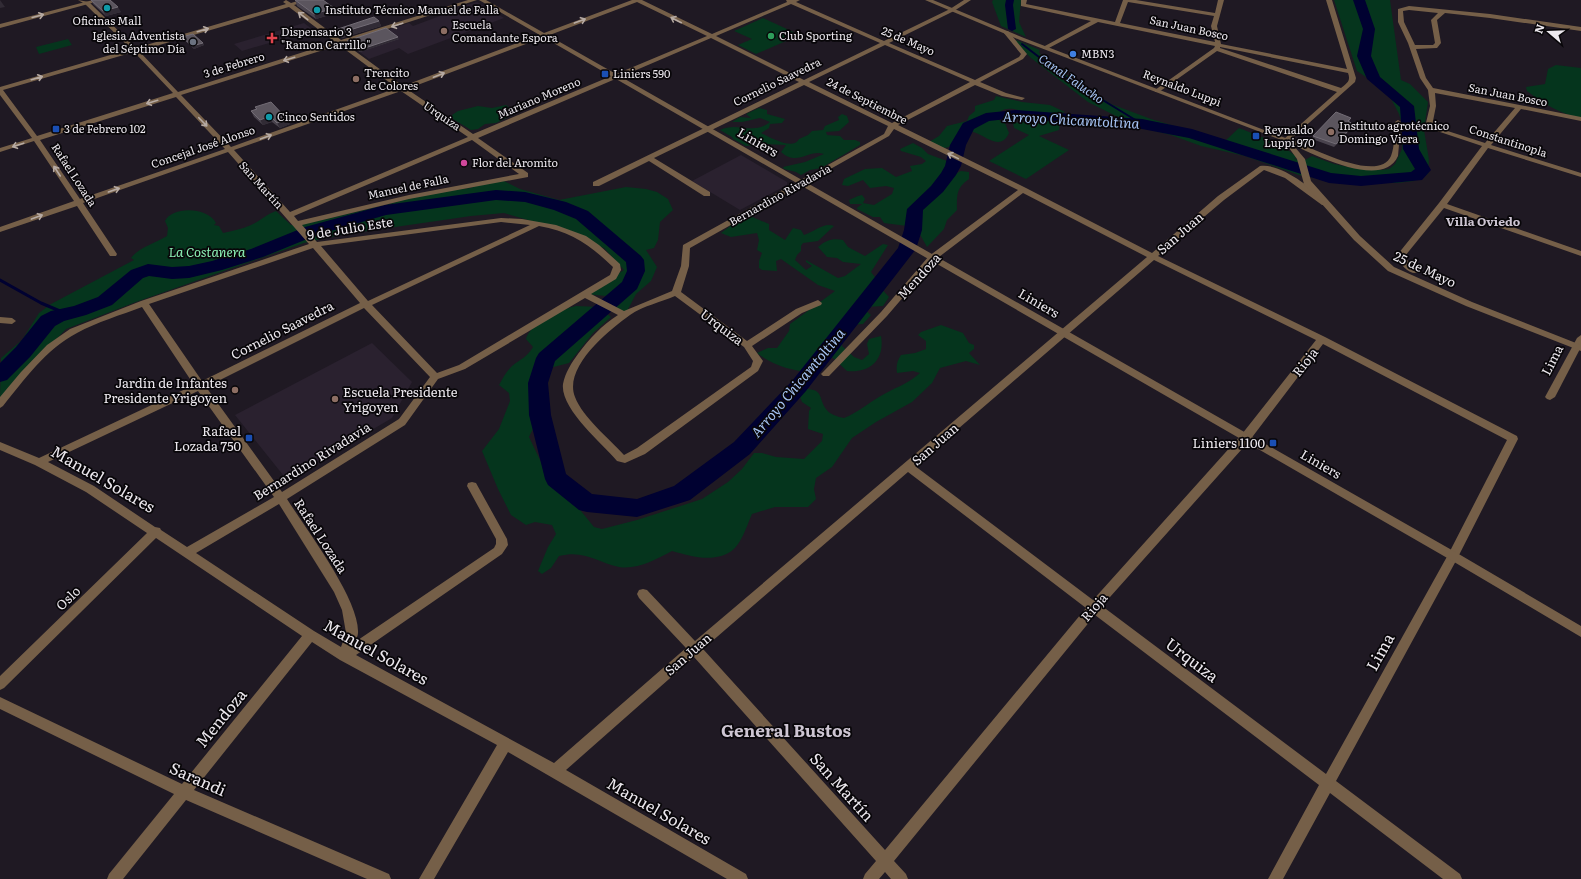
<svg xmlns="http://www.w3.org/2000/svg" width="1581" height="879" viewBox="0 0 1581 879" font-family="Literata,serif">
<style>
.built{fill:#2a212f}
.green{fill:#05351d}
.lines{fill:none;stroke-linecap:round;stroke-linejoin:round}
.stream-far1{stroke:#000131;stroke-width:2}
.stream{stroke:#000131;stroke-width:3}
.canal{fill:#000131;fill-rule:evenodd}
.river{fill:#000131;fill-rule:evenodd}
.minor{fill:#755f48;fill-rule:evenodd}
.tertiary{fill:#755f48;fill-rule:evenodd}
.wall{fill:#49434d}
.shaded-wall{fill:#312b35}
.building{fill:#5b555e;stroke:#726c75}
.oneway{stroke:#b6aaa3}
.culture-dot{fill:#0f9aa8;stroke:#080609;stroke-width:1.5}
.education-dot{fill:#8d6e63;stroke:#080609;stroke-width:1.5}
.leisure-dot{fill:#2e9e5b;stroke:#080609;stroke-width:1.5}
.health-dot{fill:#e0444e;stroke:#080609;stroke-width:1.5}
.worship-dot{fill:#6b7280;stroke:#080609;stroke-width:1.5}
.shop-dot{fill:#3f7fe0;stroke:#080609;stroke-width:1.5}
.transit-dot{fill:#1a4fb4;stroke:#080609;stroke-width:1.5}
.hotel-dot{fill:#d1479c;stroke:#080609;stroke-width:1.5}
.labels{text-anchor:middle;stroke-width:3.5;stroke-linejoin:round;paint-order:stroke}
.far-poi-label{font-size:11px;fill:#ece8ee;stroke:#080609;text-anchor:start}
.far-street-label{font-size:11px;fill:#ece8ee;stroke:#080609}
.far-water-label{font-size:12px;font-style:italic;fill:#a5c3f3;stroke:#080609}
.far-neighbourhood-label{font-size:12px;font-weight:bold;fill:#cdc5d2;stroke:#080609}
.street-label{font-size:13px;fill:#ece8ee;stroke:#080609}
.park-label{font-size:13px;font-style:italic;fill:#8bf0b4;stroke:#080609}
.poi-label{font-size:13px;fill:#ece8ee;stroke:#080609;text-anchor:end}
.water-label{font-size:14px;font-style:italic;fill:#a5c3f3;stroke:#080609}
.near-street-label{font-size:16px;fill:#ece8ee;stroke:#080609}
.near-neighbourhood-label{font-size:17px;font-weight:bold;fill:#cdc5d2;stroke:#080609}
</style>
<rect width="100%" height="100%" fill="#1f1923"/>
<g class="built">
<polygon points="477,2 504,18 408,54 399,48 369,59 349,44 351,42 409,23 413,26 448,13 450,14 457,12 453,9"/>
<polygon points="304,23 313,30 242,51 234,44"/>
<polygon points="741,155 787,182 787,185 740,210 692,181"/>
<polygon points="372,343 412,382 392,418 287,480 235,415"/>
</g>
<g class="green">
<polygon points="993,0 1021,0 1019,22 1026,37 1001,26 992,2"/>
<polygon points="1334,0 1390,0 1401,80 1410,84 1428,102 1424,130 1429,160 1428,174 1414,181 1397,183 1359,183 1317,178 1299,175 1245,156 1201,146 1171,135 1138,127 1088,102 1031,58 1011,38 1040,50 1039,52 1045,61 1111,104 1151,119 1225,141 1239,128 1280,144 1297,157 1294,159 1305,160 1312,156 1334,164 1353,168 1381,170 1389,169 1395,164 1402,149 1403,127 1399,114 1387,91 1357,71"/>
<polygon points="763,18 800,35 756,54 738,45 752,39 734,31"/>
<polygon points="68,39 72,45 39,54 36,47"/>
<path d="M1556 65 1581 68V118C1561 114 1544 104 1527 91L1526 87 1545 84 1548 69Z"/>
<path d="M996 96 1022 102 1050 105 1065 112 1058 114 1056 119 1060 122 1059 130 1039 136 1069 150 1026 179 989 161 1029 135 1014 128 1013 123 1022 122 1032 123 1034 122C1031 114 1015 107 1007 109 1002 109 997 114 993 117L1005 123 1009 133C998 157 978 124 961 132 956 134 953 142 949 147L944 148 929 142 939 136 947 126 967 121 969 116 975 111V106L994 100Z"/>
<polygon points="506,105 510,108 516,111 515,114 496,123 485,124 478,129 471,130 453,119 452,115 458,111 478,106 492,108"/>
<path d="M759 108 767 110V114L785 119 782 123 770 124 769 128 761 133C770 137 793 151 799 139L808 135 812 131 823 130 825 126 839 120 838 117 842 114 847 116 849 122 839 131 826 132 827 135 840 136 844 140H855L860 142V145L821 168 810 170 801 175 796 172 784 169 783 167 805 162 824 154C808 149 798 167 781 152L786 145 764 144 746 146 733 139 732 137 720 130C738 121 753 136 770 122L760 118 742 122H732L740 117 751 118 746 114Z"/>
<path d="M913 143 922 148 928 154 947 161 946 168 957 173 961 171 969 172V179C956 188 957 195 957 210L947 220 944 229 927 247 918 231 907 226 884 223 880 217H873L857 209V208L862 204H850L849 200 858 196 862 195 865 199 863 203 874 205 892 194 894 188 886 186 870 188 863 180 848 186 842 185 844 179 865 169 882 168 896 177 912 171 910 166 922 164 926 161 921 157 901 151 900 149Z"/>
<path d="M500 179 520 189 559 200 626 187 646 189 657 192 668 199 673 210 660 222 658 240 654 248 646 250 657 267 651 281 636 294 625 315 607 306 617 297 585 294 624 270 604 248 598 246 583 236 504 213 471 216 340 235 304 243 136 302 66 329 0 398 1 358 22 340 39 313 51 304 134 260 131 258C139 247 156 243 167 236L168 228 165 221C172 206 208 207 216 223L214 225 219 226 223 233C232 231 242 229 251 225 260 221 267 214 276 211L291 225 318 221 386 205 428 193 470 188Z"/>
<path d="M750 216 769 224V230L785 240 793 228 801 230 804 235C814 232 824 222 834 226L818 241 803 243 801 246V251L797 255 795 260 806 270 812 266 806 262V260L838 278 845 276 861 264 843 262 837 258 827 257 818 247C826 240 833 238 843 240L848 247 865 256 883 244 888 245 871 272 875 277 876 283 889 297 883 306 866 307 864 309 871 315 863 324 848 325 843 334 842 346 854 357 862 360 869 354 867 344 869 339 881 336C885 360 870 373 847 371L833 358 825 357 811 372C792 371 772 365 757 353L768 348H777L789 331 790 324 835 291 818 285 781 259 776 261 777 271 762 270 759 268V261L762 253 757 250 759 240 757 233 731 237 721 233 738 220Z"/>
<path d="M576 306 599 307 611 317 593 333 569 363 538 371C528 387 539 403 536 420 536 425 531 432 529 437L543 466 558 487 570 493 577 506 594 527 602 529 637 520 702 499 728 482 742 469 754 453H762L776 457 804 459 822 441 823 434 808 429 809 411 811 408 802 402 800 397 805 389C824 389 818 398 826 409 829 414 838 417 844 418 857 413 867 404 879 397 893 388 907 385 920 373L913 371 897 373C896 366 897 361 901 355L915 353 926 349V341L918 335 921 332 941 325 963 333 969 343 974 345V349L969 353 980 365 966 361 940 368 932 383 912 402 876 422 852 438 832 467 816 478 814 489 816 499 808 507H775L752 514C747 525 741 546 730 552 712 563 690 556 672 551 657 559 637 570 619 567 595 562 586 550 559 556L551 568 542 574 538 571 548 547 556 534 552 525 535 522 526 525 511 515 498 489 482 451 499 429 510 401 509 393 499 385C503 378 506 372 512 366 522 358 526 358 533 347L526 339C530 323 562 309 576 306Z"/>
</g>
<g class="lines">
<polyline class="stream-far1" points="1022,44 1065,77 1142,124"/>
<polyline class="stream" points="0,280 41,303 67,314"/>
<polygon class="canal" points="1006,0 1014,0 1013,5 1016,29 1012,31 1008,29 1005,5"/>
<polygon class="river" points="1353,0 1365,0 1375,29 1371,56 1380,77 1414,106 1419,149 1431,170 1422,180 1361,186 1329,183 1189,138 1142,129 1016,118 989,121 974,129 966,145 961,166 956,175 943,192 923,210 922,230 916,249 806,391 750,454 690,500 637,517 587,512 579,510 548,485 545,479 529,415 528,383 536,358 539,353 622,282 627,271 626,262 576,219 554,210 525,202 496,200 386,215 317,235 263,257 222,270 189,278 172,279 149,276 143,278 112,305 86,315 64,321 55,326 30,357 7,380 0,382 0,363 16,347 41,316 51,311 74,306 98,297 131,270 148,264 172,267 189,266 212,261 251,249 305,227 385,205 496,190 525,192 566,202 588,211 641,256 644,260 645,271 637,289 555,361 548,383 551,415 566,474 592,494 637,499 674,486 734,442 792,381 898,248 904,230 907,209 931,186 941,173 945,166 950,145 963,123 986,113 1016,110 1142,119 1192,129 1331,173 1361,176 1411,172 1415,169 1403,149 1400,107 1367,79 1357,56 1363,29"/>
<g class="minor">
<path d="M78 0 89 2 136 48 286 4 283 2 286 0 291 3 301 0H310L294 5 341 40 468 0H477L344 43 403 86 632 0H642L712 34 787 2 786 0H800L796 2 884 41 950 9 964 0H971L954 11 889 43 975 80 1019 57 1021 54 1003 32 1008 31 1027 54 1023 59 980 82 1006 93 1025 98 1022 100 1002 96 975 85 898 125 1026 188 1152 253 1218 196 1260 166C1282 163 1311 189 1328 201V205H1322L1285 178 1264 170 1224 200 1158 256 1325 337 1517 436 1518 439 1457 559 1336 781 1460 874 1462 879H1443L1330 793 1283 879H1268L1319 785 1095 615 894 861 906 874 908 879H891L885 872 879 879H863L865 874 876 861 694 657 566 770 746 874 748 879H727L508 752 434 879H419L497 745 340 660 312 642 194 790 389 874 391 879H367L186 800 123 879H107L109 874 174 794 0 709V697L182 784 302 636 156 538 4 688 0 690V676L147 533 86 492 35 465 0 450V442L39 458 194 385 142 307C121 315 97 322 77 333 46 349 24 380 3 406L0 408V397L21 372 47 345 70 329 141 301 309 244 228 152 83 203 117 254 116 256H110L77 206 0 232V227L74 201 34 141 0 152V148L32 138 0 95V87L131 49 85 4ZM637 2 707 36 473 134 407 89ZM791 4 880 43 804 80 716 36ZM289 7 335 42 178 92 139 51ZM711 38 799 82 593 182V186H599L649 161 704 196H710V192L654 158 804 85 888 126 884 134 683 245 681 266 672 291 624 311 591 294 616 279 621 270 620 264 599 245 586 236 556 225 522 219 501 218 317 242 302 225 409 199 528 177V173L478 138ZM339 45 397 88 231 147 181 95ZM885 45 970 82 892 123 809 82ZM134 52 173 93 37 136 3 90ZM401 91 468 137 290 212 234 150ZM176 97 225 149 80 199 40 140ZM894 129 1018 190 929 256 881 312 823 372 821 374 823 376H829L887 316 935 260 1023 193 1147 257 695 641 647 590 643 589 639 590 637 594 639 598 686 648 554 763 356 655 502 554 508 545 507 539 476 483 472 482 468 483 467 486 496 539V544L494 548 355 642C356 639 358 636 358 633 360 600 306 529 287 499L405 425 438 379 465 369 585 298 618 315C602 325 589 339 578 354 572 362 565 373 563 384 560 409 602 443 617 461L625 463 645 454 758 371 763 361 752 346 802 313 821 305 822 303 818 300 796 309 747 341 681 292 689 266 690 248 889 136ZM472 140 519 174 409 195 298 221 294 216ZM501 222 530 225 368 301 321 246ZM539 226C572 232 590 245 613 267L610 275 459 365 437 373 372 305ZM313 248 360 303 202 381 149 304ZM1154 260 1316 340 1242 434 1093 600 915 466ZM675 296 744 347 753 361 751 367 637 448 624 455C609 438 583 418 575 397 563 367 609 330 630 315 643 306 661 302 675 296ZM364 308 430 377 399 419 282 492 206 387ZM1323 344 1507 440 1449 553 1326 774 1102 606 1250 440ZM198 391 274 497 187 547 161 530 160 528 155 527 94 486 48 462ZM908 472 1086 608 885 850 703 649ZM279 504 334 592 342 610 346 633 341 647 314 631 196 553Z"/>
<path d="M1021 0H1027L1026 4 1115 22 1123 0H1136L1215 13 1218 0H1224L1217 26 1221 44 1347 69 1326 0H1332L1356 78 1355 82 1291 139C1309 147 1379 184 1391 156 1395 146 1394 133 1395 122L1398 120 1401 122 1398 156C1382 192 1308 151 1284 141V139L1337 92 1217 51 1159 92H1155V90L1214 48 1215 46 1098 22 1047 49H1043V47L1091 21 1021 6ZM1128 2 1214 16 1211 26 1215 42 1120 23ZM1220 47 1348 73C1351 81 1347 83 1341 88L1220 48Z"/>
<path d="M1409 6 1490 14 1581 27V31L1490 18 1445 13 1437 20 1441 43 1437 48 1416 49 1426 78 1433 88 1581 117V121L1521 109 1491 145 1581 173V177L1488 148 1447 204 1581 251V256L1444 208 1405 256C1408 263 1414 265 1418 271L1417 273C1408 274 1400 264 1397 256L1398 254 1439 203 1482 146 1425 127 1430 106 1428 90 1420 78 1408 43 1398 22V9ZM1409 10 1438 13 1431 20 1435 43 1433 45H1415L1404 22 1403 11ZM1435 93 1515 108 1485 143 1432 126 1436 106Z"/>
<polygon points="0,317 12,318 16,321 12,324 0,323"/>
<polygon points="1581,335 1581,347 1555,397 1550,400 1547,399 1545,397 1577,338"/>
</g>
<g class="tertiary">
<polygon points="93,0 103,0 0,28 0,24"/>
<polygon points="479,0 486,0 1457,553 1581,626 1581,637 1449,559"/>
<polygon points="925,0 933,0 1024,38 1288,139 1305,159 1311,181 1360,236 1394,267 1472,302 1581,345 1581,351 1466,306 1388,271 1354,240 1304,184 1297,159 1284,141 1020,40"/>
</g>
</g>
<g class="wall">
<polygon points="91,0 121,12 106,16 93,4"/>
<polygon points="295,0 336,13 316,19 297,6"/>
<polygon points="379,21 381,26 342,38 337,35 335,30"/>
<polygon points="182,37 203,43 204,45 194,49"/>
<polygon points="399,39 360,52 348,43 347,41"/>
<polygon points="255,107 290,124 280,128 272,122 263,125 254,117 251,111 256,110"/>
<polygon points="1351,118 1349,122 1350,126 1345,130 1347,134 1334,147 1312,139 1313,136"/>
</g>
<g class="shaded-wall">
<polygon points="0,0 5,7 0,8"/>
<polygon points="118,7 121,12 106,16 103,11"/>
<polygon points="334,8 336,13 316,19 314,14"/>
<polygon points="379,21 381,26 342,38 340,33"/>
<polygon points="398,37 399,39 360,52 359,50"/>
<polygon points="203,43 204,45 194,49 192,46"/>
<polygon points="270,116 272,122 263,125 260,120"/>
<polygon points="287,119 290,124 280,128 277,123"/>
<polygon points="1348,131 1347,134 1334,147 1336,144"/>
</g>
<g class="building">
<polygon points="91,0 110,0 118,7 103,11"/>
<polygon points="295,0 323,0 334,8 314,14"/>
<polygon points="374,17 379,21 340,33 335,30"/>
<polygon points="386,28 398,37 359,50 347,41"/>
<polygon points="193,34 203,43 192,46 182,37"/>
<polygon points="271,102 287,119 277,123 270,116 260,120 251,111 257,109 255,107"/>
<polygon points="1336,112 1351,118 1348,121 1351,123 1344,130 1348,131 1336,144 1313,136"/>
</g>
<defs><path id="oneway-shaft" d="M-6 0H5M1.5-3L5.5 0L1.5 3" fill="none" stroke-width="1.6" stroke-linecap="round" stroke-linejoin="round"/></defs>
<g class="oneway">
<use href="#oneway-shaft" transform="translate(38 16) rotate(-15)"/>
<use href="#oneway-shaft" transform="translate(303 16) rotate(-142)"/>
<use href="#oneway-shaft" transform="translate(676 20) rotate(-153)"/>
<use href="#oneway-shaft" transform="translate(580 21) rotate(-20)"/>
<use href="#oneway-shaft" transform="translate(397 25) rotate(162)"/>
<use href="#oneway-shaft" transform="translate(203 30) rotate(-16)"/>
<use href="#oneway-shaft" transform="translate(289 59) rotate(163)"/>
<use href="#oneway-shaft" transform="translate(439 75) rotate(-21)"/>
<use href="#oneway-shaft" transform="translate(37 78) rotate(-16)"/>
<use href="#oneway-shaft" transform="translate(152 102) rotate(163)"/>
<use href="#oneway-shaft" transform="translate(203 122) rotate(46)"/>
<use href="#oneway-shaft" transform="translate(266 137) rotate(-20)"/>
<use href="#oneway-shaft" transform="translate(18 145) rotate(162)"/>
<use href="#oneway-shaft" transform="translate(953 156) rotate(-154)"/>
<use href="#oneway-shaft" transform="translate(57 171) rotate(-123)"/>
<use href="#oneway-shaft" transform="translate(114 190) rotate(-19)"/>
<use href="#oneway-shaft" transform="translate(37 217) rotate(-20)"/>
</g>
<g class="culture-dot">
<circle cx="107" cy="8" r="4"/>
<circle cx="317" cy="10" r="4"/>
<circle cx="269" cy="117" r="4"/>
</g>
<g class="education-dot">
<circle cx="444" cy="31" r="4"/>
<circle cx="356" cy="79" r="4"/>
<circle cx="1331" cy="132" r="4"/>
<circle cx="235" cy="390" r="4"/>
<circle cx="335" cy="399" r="4"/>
</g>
<circle class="leisure-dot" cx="771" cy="36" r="4"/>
<path class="health-dot" d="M270 32h4v4h4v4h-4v4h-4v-4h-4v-4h4z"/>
<circle class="worship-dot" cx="193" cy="42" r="4"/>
<circle class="shop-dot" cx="1073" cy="54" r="4"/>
<g class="transit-dot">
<rect x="601" y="70" width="8" height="8" rx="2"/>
<rect x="52" y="125" width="8" height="8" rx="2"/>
<rect x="1252" y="132" width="8" height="8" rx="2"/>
<rect x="245" y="434" width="8" height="8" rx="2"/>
<rect x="1269" y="439" width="8" height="8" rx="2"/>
</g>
<circle class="hotel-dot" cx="464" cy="163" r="4"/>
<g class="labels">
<g class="far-poi-label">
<text x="325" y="14">Instituto Técnico Manuel de Falla</text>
<text x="107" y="25" text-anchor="middle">Oficinas Mall</text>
<text x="452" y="29">Escuela<tspan x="452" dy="13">Comandante Espora</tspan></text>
<text x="281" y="36">Dispensario 3<tspan x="281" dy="13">"Ramon Carrillo"</tspan></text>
<text x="185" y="40" text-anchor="end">Iglesia Adventista<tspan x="185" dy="13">del Séptimo Día</tspan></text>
<text x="779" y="40">Club Sporting</text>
<text x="1081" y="58">MBN3</text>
<text x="364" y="77">Trencito<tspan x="364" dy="13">de Colores</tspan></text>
<text x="613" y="78">Liniers 590</text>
<text x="277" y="121">Cinco Sentidos</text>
<text x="1339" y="130">Instituto agrotécnico<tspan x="1339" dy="13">Domingo Viera</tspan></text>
<text x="64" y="133">3 de Febrero 102</text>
<text x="1264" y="134">Reynaldo<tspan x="1264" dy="13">Luppi 970</tspan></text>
<text x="472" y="167">Flor del Aromito</text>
</g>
<g class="far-street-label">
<text transform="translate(1189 28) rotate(12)" y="4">San Juan Bosco</text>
<text transform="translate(908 41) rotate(23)" y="4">25 de Mayo</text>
<text transform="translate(234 65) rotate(-17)" y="4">3 de Febrero</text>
<text transform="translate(777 82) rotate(-26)" y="4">Cornelio Saavedra</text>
<text transform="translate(1182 88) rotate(21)" y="4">Reynaldo Luppi</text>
<text transform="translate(1508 95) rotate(11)" y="4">San Juan Bosco</text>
<text transform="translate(539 98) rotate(-23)" y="4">Mariano Moreno</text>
<text transform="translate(867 101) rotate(27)" y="4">24 de Septiembre</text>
<text transform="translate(442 116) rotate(34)" y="4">Urquiza</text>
<text transform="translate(1508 141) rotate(18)" y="4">Constantinopla</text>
<text transform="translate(203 147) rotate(-19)" y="4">Concejal José Alonso</text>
<text transform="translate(74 175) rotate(57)" y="4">Rafael Lozada</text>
<text transform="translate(261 185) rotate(48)" y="4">San Martín</text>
<text transform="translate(408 187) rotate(-12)" y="4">Manuel de Falla</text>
<text transform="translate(780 195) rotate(-29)" y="4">Bernardino Rivadavia</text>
</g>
<g class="far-water-label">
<text transform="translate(1071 79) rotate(35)" y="4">Canal Falucho</text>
</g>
<g class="far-neighbourhood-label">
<text x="1483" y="226">Villa Oviedo</text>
</g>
<g class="street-label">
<text transform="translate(758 142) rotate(30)" y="5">Liniers</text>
<text transform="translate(350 228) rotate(-9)" y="5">9 de Julio Este</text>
<text transform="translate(1180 233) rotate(-41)" y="5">San Juan</text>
<text transform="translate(1425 269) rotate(25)" y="5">25 de Mayo</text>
<text transform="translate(919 276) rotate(-48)" y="5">Mendoza</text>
<text transform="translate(1039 303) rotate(30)" y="5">Liniers</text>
<text transform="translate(722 327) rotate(37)" y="5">Urquiza</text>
<text transform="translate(282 330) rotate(-27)" y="5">Cornelio Saavedra</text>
<text transform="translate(1552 360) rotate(-63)" y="5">Lima</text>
<text transform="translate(1305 362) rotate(-52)" y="5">Rioja</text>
<text transform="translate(935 444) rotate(-41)" y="5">San Juan</text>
<text transform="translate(312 461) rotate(-32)" y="5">Bernardino Rivadavia</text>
<text transform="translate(1321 464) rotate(30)" y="5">Liniers</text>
<text transform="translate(321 536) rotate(57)" y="5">Rafael Lozada</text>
<text transform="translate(68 598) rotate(-44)" y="5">Oslo</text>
<text transform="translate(1094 607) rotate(-49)" y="5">Rioja</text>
<text transform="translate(688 654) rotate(-41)" y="5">San Juan</text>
</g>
<g class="park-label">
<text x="207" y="257">La Costanera</text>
</g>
<g class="poi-label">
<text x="227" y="388">Jardín de Infantes<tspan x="227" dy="15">Presidente Yrigoyen</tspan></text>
<text x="343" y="397" text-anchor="start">Escuela Presidente<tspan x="343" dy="15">Yrigoyen</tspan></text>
<text x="241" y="436">Rafael<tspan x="241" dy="15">Lozada 750</tspan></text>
<text x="1265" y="448">Liniers 1100</text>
</g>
<g class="water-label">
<text transform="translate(1071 120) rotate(3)" y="5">Arroyo Chicamtoltina</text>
<text transform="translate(798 383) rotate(-50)" y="5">Arroyo Chicamtoltina</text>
</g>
<g class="near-street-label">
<text transform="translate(103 479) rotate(30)" y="6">Manuel Solares</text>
<text transform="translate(376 652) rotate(29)" y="6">Manuel Solares</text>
<text transform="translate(1380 652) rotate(-61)" y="6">Lima</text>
<text transform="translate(1192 660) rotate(37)" y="6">Urquiza</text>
<text transform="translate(221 718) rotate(-51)" y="6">Mendoza</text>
<text transform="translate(198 779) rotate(24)" y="6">Sarandi</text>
<text transform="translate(842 787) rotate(48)" y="6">San Martín</text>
<text transform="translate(659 811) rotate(30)" y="6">Manuel Solares</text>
</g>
<g class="near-neighbourhood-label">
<text x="786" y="737">General Bustos</text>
</g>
</g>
<g transform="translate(1549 32) rotate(289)" stroke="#080609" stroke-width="3" paint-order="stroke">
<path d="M0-3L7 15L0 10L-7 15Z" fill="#ece8ee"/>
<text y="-6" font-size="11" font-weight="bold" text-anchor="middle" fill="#ece8ee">N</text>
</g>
</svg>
